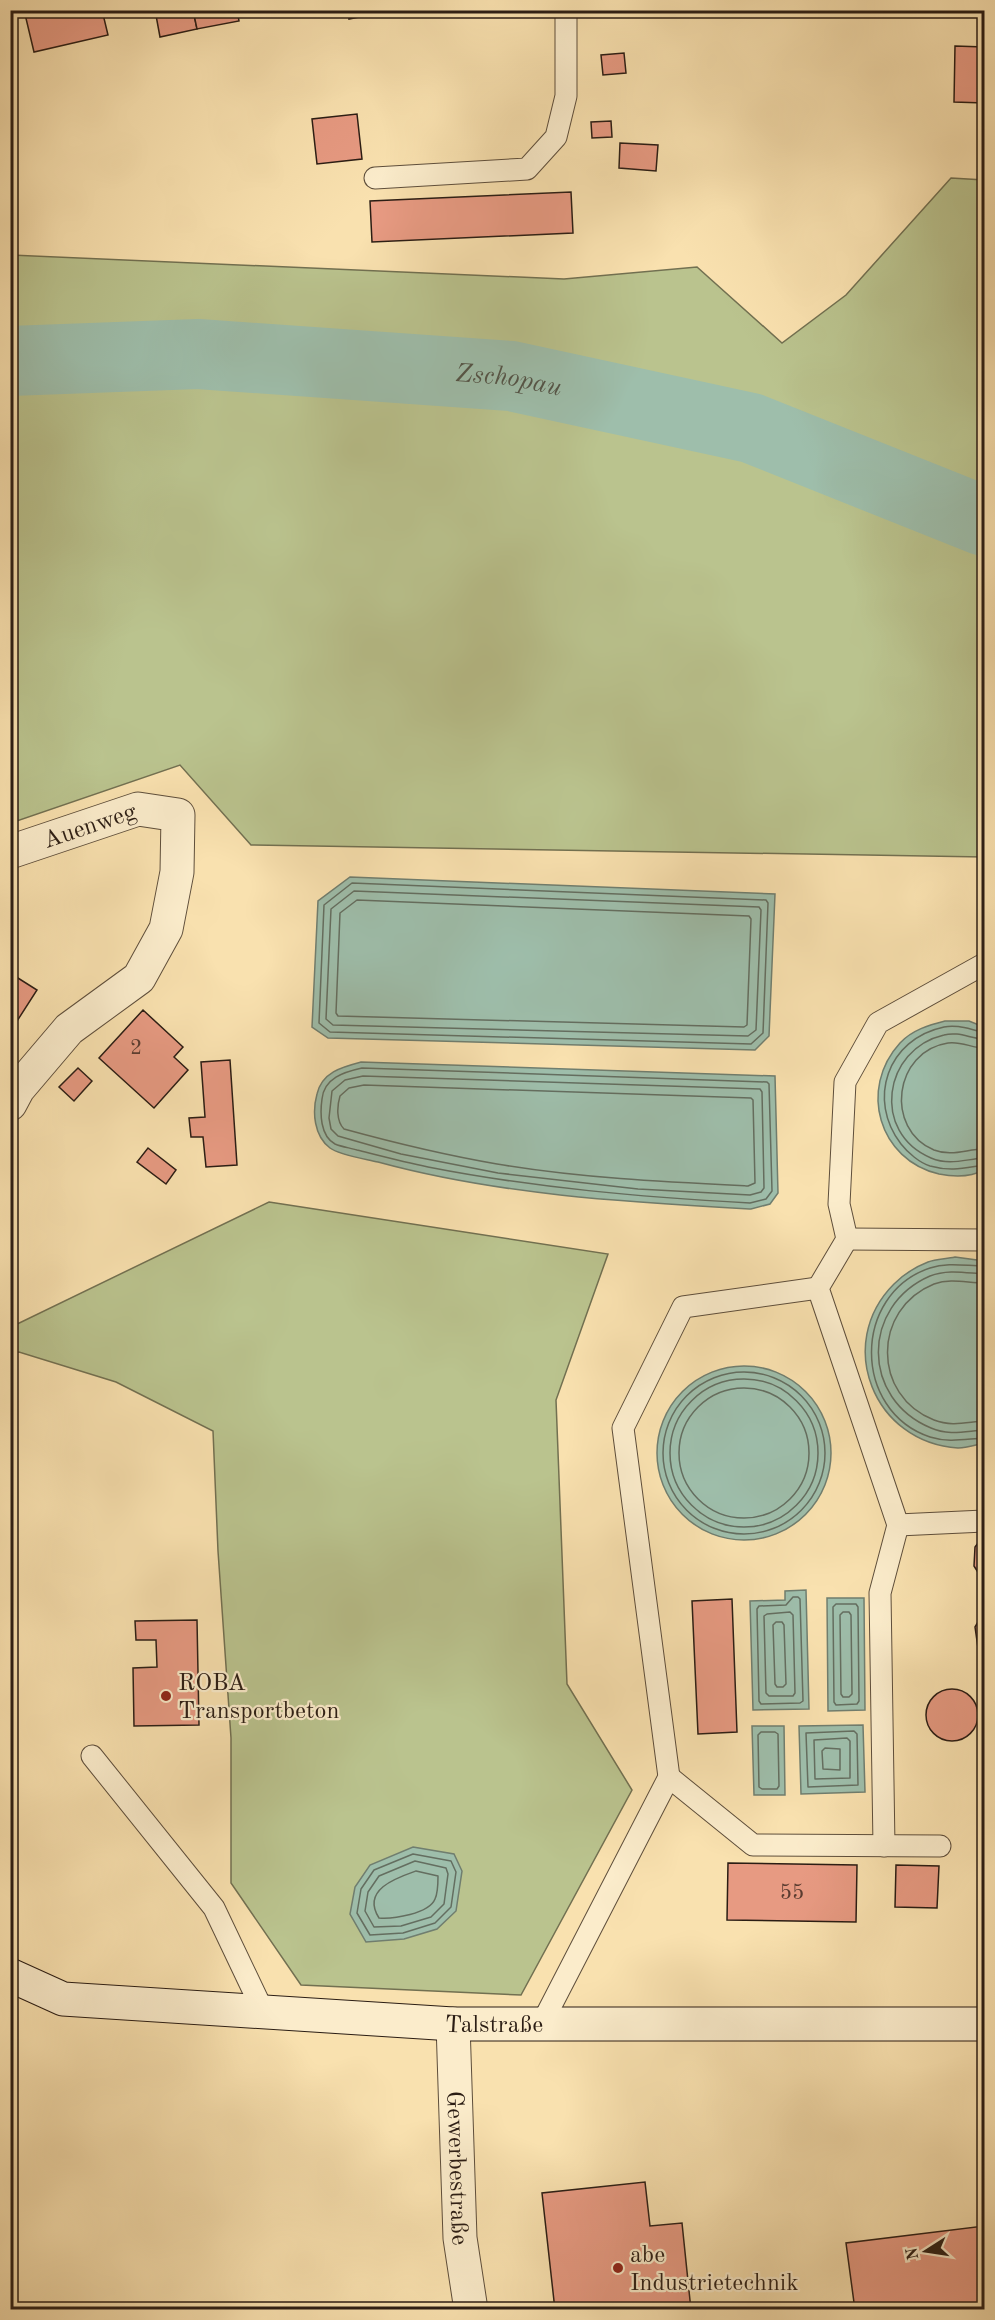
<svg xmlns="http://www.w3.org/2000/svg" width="995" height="2320" viewBox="0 0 995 2320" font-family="'Old Standard TT',serif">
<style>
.green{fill:#bac38e;stroke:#727051;stroke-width:1.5}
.water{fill:#9ebeab;stroke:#707e6f;stroke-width:1.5}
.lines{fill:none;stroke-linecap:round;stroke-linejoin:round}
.shore{stroke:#646e60;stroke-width:1.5}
.river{stroke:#9ebeab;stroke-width:70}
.building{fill:#e79a82;stroke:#2b1d14;stroke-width:1.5}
.lane-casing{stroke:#5e4e3b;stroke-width:23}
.street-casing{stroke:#5e4e3b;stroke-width:35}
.secondary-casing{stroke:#2b1d14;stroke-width:35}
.lane{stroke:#fbeccb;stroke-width:21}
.street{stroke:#fbeccb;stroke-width:33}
.secondary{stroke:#fbeccb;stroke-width:33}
.poi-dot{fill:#8f2418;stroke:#fbeccb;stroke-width:2}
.labels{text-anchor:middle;stroke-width:4.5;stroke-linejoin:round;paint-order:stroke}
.number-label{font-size:21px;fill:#5a3c30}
.street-label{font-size:24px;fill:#2b1d14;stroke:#fbeccb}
.poi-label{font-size:24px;fill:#2b1d14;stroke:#fbeccb;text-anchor:start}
.water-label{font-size:26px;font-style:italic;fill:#535549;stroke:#fbeccb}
</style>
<rect width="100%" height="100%" fill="#f9e1af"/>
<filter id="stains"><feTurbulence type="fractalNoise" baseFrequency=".00333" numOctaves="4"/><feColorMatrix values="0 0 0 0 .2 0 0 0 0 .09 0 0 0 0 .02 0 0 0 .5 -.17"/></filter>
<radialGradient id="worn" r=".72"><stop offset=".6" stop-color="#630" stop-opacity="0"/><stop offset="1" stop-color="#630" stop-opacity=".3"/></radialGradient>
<g class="green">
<polygon points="951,178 984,180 984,857 251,845 180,765 11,823 11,255 564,279 697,267 782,343 846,295"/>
<polygon points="269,1202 608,1254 556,1400 567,1684 632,1790 521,1995 301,1985 231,1883 231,1738 218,1551 213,1431 116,1382 19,1352 11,1353 11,1327"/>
</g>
<g class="water">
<polygon points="350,877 775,894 769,1036 755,1050 328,1038 312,1027 318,901"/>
<path d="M945 1021H969L984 1027V1170C971 1177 954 1177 939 1174 879 1160 858 1089 900 1043 912 1030 929 1025 945 1021Z"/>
<path d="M361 1062 775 1076 778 1193 770 1204 751 1209C626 1202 499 1195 378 1162 366 1159 339 1155 330 1148 314 1136 312 1112 317 1094 322 1072 342 1067 361 1062Z"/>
<path d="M955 1257 984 1261V1443C976 1445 966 1448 958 1448 874 1443 834 1344 894 1284 903 1275 915 1267 928 1262 936 1259 946 1259 955 1257Z"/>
<circle cx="744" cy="1453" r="87"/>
<polygon points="806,1590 809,1709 753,1710 750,1601 785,1600 785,1591"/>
<polygon points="827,1598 864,1598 865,1710 828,1711"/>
<polygon points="863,1725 865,1792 801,1794 799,1726"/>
<polygon points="752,1726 784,1726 785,1795 754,1795"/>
<polygon points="413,1847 454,1854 462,1871 456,1911 437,1929 404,1939 366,1942 350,1914 355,1887 370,1865"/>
</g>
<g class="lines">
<g class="shore">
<polygon points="352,883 766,900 768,903 763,1033 751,1044 330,1032 319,1023 324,905"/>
<polygon points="354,891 759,907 761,910 756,1030 748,1036 333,1025 326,1019 331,909"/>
<polygon points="357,900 749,916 751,919 747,1025 744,1027 338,1016 336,1013 340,913"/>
<path d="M984 1032C971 1030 958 1024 944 1027 887 1039 867 1100 901 1144 908 1153 920 1163 930 1166 952 1172 964 1168 984 1165"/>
<path d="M984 1039C971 1039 959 1031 944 1035 883 1049 871 1133 931 1158 950 1166 966 1159 984 1158"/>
<path d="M984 1048C972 1048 961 1041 948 1043 894 1051 884 1129 934 1150 952 1157 967 1149 984 1149"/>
<path d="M362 1068 767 1082 769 1084 772 1191 766 1199 750 1203C642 1197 535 1188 428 1167 404 1162 381 1156 357 1150 351 1148 342 1147 335 1144 320 1136 320 1113 322 1099 324 1078 344 1072 362 1068Z"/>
<polygon points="363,1076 760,1089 762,1092 764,1188 761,1192 750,1195 638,1189 498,1173 401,1154 338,1136 331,1129 329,1118 332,1091 345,1080"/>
<path d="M364 1085 751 1098 753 1100 755 1183 748 1186C665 1182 579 1178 497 1164 445 1155 395 1143 344 1129 336 1121 337 1106 340 1096L349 1088Z"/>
<path d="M984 1266C966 1266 948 1262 930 1268 852 1294 852 1411 930 1437 949 1443 965 1439 984 1438"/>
<path d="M984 1274C966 1273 948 1269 930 1276 861 1306 861 1399 931 1428 949 1436 966 1431 984 1430"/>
<path d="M984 1283C967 1283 951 1278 934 1284 872 1309 872 1396 934 1420 952 1427 967 1422 984 1421"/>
<circle cx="744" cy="1453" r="81"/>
<circle cx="744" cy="1453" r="74"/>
<circle cx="744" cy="1453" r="65"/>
<polygon points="793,1597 798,1597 800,1599 803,1701 800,1703 761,1704 759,1701 757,1609 759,1606 786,1605"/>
<polygon points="836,1604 856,1604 858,1607 859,1701 857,1704 836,1705 834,1702 833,1607"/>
<polygon points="790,1612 793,1615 795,1693 793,1696 769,1696 766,1693 764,1616 767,1614"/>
<polygon points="843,1612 849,1612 851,1615 852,1694 849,1697 843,1697 841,1694 840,1615"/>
<polygon points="776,1622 782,1622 784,1625 786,1684 783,1687 777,1687 775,1684 773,1625"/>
<polygon points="854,1731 857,1734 858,1785 808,1787 806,1733"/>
<polygon points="761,1732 775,1732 778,1734 779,1786 777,1789 762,1789 759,1787 758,1735"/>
<polygon points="847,1738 850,1741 850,1778 815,1779 814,1740"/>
<polygon points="825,1748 840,1749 840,1770 823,1769 822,1751"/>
<polygon points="413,1854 451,1861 456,1872 451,1907 435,1923 403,1933 370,1935 357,1913 361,1889 374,1870"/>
<polygon points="415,1861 446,1868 448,1874 444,1904 431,1917 401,1926 374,1927 365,1911 368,1892 379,1876"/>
<path d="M416 1871 438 1876C438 1882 438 1893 435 1899 429 1914 393 1919 379 1918 361 1890 396 1878 416 1871Z"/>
</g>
<path class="river" id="s1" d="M10 361 198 354 511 376 751 428 984 521"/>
</g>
<g class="building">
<polygon points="24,10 102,10 108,35 34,52"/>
<polygon points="155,10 193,10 197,29 160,37"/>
<polygon points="193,10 237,10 239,21 197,29"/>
<polygon points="348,10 393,10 349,19"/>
<polygon points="955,46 984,47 984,103 954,102"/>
<polygon points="624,53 626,73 603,75 601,55"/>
<polygon points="357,114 362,159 317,164 312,119"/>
<polygon points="611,121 612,137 592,138 591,122"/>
<polygon points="620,143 658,145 656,171 619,168"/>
<polygon points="571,192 573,233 372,242 370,201"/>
<polygon points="10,973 37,990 10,1032"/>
<polygon points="143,1010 183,1047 174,1057 188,1070 154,1108 99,1058"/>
<polygon points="230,1060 237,1165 206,1167 203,1137 191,1137 189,1118 205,1117 201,1062"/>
<polygon points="78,1068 92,1081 74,1101 59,1087"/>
<polygon points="148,1148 176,1170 166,1184 137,1162"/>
<polygon points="984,1535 984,1582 974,1566 975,1547"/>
<polygon points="732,1599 737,1732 698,1734 692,1601"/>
<polygon points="984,1612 984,1654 978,1648 975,1627"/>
<polygon points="197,1620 199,1725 134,1726 133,1668 157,1667 156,1640 136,1640 135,1621"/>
<circle cx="952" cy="1715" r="26"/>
<polygon points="728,1863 857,1865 856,1922 727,1920"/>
<polygon points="896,1865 939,1866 937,1908 895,1907"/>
<polygon points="645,2182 650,2226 682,2223 691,2310 555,2310 542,2193"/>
<polygon points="984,2226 984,2310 855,2310 846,2243"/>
</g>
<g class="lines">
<defs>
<g id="lane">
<polyline points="375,178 527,169 556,137 566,96 566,10"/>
<polyline points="847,1239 984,1240"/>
<polyline points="898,1525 984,1521"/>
<polyline points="92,1756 214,1908 264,2013"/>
<polyline points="669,1777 623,1428 683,1307 818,1288"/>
<polyline points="884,1846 880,1593 898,1525 818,1288 847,1239 839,1204 845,1082 878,1023 984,964"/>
<polyline points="541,2025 669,1777 753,1845 940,1846"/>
</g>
<g id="street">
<path id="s2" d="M10 852 138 809 178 815 177 872 166 929 139 978 69 1029 18 1089 10 1104"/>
<path id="s3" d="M453 2024 460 2238 471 2310"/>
</g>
<g id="secondary">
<path id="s4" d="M10 1975 63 1999 453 2024H984"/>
</g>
</defs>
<use href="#lane" class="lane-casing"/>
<use href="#street" class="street-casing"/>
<use href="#secondary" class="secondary-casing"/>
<use href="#lane" class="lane"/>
<use href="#street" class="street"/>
<use href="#secondary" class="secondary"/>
</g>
<g class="poi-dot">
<circle cx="166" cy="1696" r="6"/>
<circle cx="618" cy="2268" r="6"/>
</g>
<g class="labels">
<g class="number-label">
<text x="136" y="1054">2</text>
<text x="792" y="1899">55</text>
</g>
<g class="street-label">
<text dy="8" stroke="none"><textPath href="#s2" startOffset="84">Auenweg</textPath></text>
<text dy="8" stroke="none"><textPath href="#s4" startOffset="490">Talstraße</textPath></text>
<text dy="8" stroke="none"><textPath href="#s3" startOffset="144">Gewerbestraße</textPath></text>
</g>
<g class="poi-label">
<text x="178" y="1690">ROBA<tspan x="178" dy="28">Transportbeton</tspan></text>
<text x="630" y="2262">abe<tspan x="630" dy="28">Industrietechnik</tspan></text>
</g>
<g class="water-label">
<text dy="9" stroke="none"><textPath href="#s1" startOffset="500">Zschopau</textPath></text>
</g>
</g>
<rect width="995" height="2320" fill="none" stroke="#f9e1af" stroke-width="36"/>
<rect x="12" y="12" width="971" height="2296" fill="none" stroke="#2b1d14" stroke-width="3"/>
<rect x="18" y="18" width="959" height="2284" fill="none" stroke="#2b1d14" stroke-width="1.5"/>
<g transform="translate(926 2251) rotate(258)" stroke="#fbeccb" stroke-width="4.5" paint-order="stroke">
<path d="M0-4.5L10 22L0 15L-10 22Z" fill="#2b1d14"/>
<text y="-9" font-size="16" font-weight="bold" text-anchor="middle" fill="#2b1d14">N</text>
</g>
<rect width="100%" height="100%" filter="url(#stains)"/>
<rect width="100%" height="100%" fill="url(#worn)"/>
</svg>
